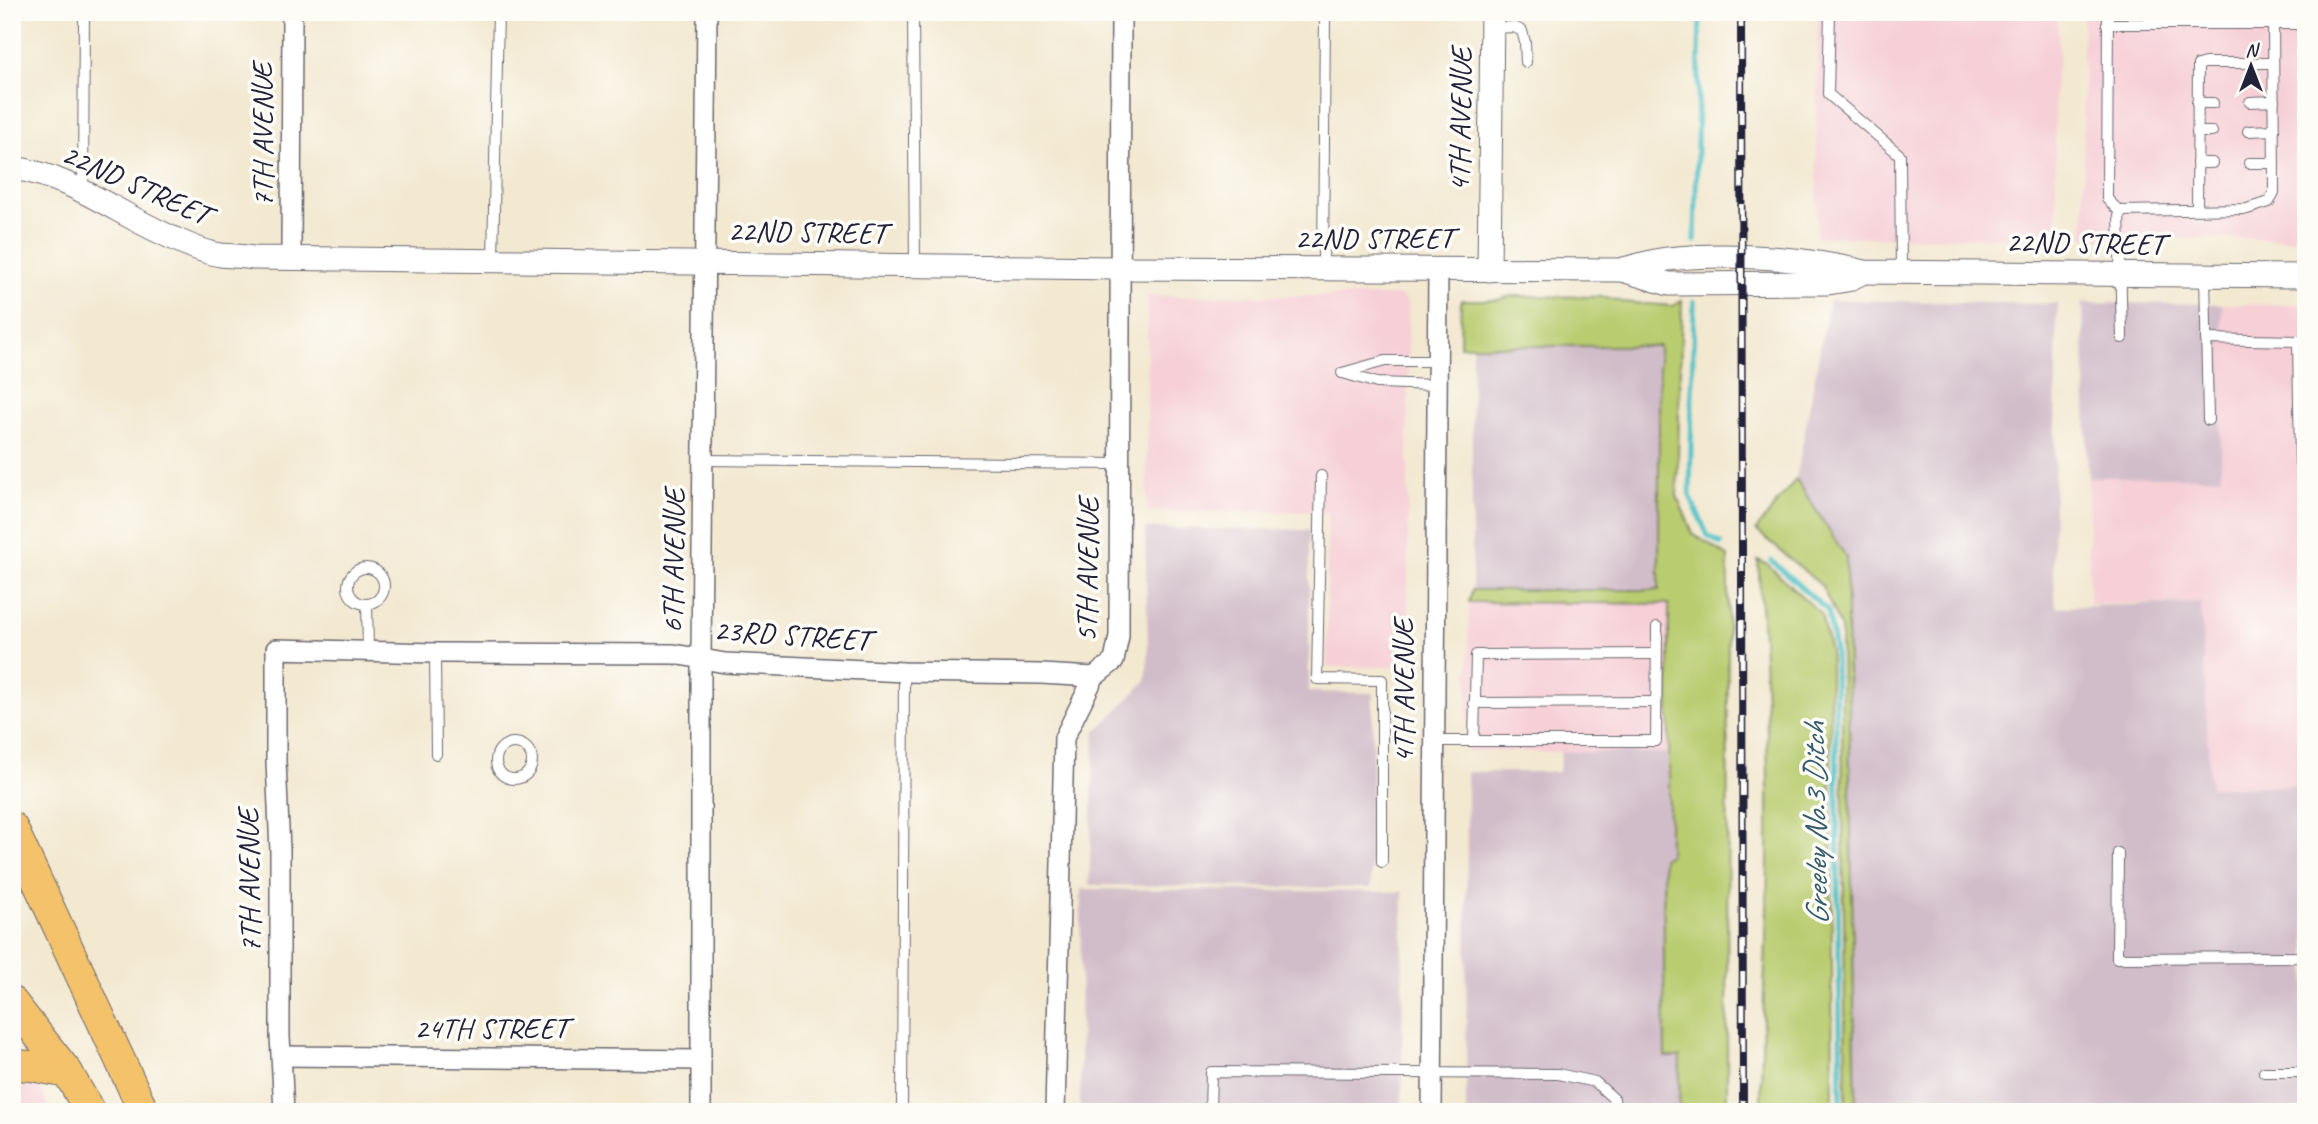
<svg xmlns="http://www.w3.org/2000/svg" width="2318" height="1124" viewBox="0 0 2318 1124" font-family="Caveat,sans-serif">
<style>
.built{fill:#f6cfd7}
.industrial{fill:#d1bdc9}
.green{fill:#b9cc70;stroke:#6e7756;stroke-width:2}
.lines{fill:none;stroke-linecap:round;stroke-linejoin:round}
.stream{stroke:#54c2c9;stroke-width:5}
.service-casing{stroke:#6b676f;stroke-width:12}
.minor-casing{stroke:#6b676f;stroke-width:22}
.tertiary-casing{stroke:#6b676f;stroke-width:25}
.primary-casing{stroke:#6b676f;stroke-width:32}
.service{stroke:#fff;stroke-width:10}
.minor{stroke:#fff;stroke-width:19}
.tertiary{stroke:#fff;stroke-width:23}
.primary{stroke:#f3c26a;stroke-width:30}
.rail-casing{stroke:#22223b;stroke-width:8}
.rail{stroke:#fdfcf7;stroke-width:5;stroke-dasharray:16;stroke-linecap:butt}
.labels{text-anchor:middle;stroke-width:7;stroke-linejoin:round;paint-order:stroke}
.street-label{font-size:30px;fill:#22223b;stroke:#fdfcf7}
.water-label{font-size:32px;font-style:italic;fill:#345a6d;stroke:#fdfcf7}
</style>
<rect width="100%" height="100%" fill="#fdfcf7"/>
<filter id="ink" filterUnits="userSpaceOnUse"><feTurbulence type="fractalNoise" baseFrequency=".0143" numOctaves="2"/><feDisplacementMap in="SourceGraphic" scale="14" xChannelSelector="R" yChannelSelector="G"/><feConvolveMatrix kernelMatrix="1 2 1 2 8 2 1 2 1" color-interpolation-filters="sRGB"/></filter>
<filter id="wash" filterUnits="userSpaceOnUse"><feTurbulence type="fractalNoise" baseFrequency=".00686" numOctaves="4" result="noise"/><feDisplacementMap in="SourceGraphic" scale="28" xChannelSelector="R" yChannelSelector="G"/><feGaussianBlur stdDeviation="1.57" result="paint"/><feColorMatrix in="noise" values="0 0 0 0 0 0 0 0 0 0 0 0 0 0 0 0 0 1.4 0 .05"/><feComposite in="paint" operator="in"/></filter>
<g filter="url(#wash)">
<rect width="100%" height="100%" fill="#f3e8d0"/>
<g class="built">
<polygon points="1817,12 2057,12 2059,57 2054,86 2057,238 1817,237"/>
<polygon points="2083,12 2306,12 2306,239 2084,238"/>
<polygon points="1147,296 1401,296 1408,303 1408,667 1327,667 1327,512 1147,511"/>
<polygon points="2222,304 2306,305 2306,786 2210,787 2201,603 2089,604 2088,477 2221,477"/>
<polygon points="1469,602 1669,604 1667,753 1467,751"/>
<polygon points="12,1086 39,1086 51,1112 12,1112"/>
</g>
<g class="industrial">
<polygon points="1829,300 2057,304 2053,564 2056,607 2201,603 2210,787 2306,786 2306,1112 1856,1112 1846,557 1796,479"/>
<polygon points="2083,303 2222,304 2221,477 2088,477"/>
<rect x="1472" y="346" width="187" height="244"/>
<polygon points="1145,528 1309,530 1309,692 1373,693 1371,888 1089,885 1095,733 1146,681 1148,657"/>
<polygon points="1561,752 1667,753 1669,857 1664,857 1665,1056 1680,1057 1679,1112 1466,1112 1467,772 1559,772"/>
<polygon points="1081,889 1403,892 1402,1112 1080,1112"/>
</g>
<g class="green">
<polygon points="1512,296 1607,297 1622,302 1673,306 1682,300 1677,496 1693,534 1728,556 1727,1112 1679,1112 1680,1057 1665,1057 1663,857 1669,856 1669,604 1469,602 1472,590 1659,590 1659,346 1460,346 1461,300 1497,300"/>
<polygon points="1796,479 1846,557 1856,1112 1846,1112 1841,628 1822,586 1756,530"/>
<path d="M1758 560 1767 564 1821 614 1830 651 1833 1112H1761C1761 1023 1768 935 1768 846 1769 751 1765 655 1758 560Z"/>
</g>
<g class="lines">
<g class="stream">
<polyline points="1695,241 1700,12"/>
<polyline points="1694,301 1690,496 1708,536 1721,544"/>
<polyline points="1772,561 1828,611 1835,651 1841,1112"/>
</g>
</g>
</g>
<g filter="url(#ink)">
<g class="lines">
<defs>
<g id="service">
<polyline points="913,12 915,265"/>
<polyline points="1830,12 1828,94 1900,155 1901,272"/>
<polyline points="2108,12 2107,199 2119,211 2122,338"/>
<polyline points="2107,24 2306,24"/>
<polyline points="1493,28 1514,27 1522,31 1525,42 1526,62"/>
<polyline points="2250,102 2274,101"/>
<polyline points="2197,103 2213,103"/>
<polyline points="2248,131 2274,130"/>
<polyline points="2197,132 2212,132"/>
<polyline points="2197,163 2212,163"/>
<polyline points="2249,163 2274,163"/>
<polyline points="83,189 84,12"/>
<polyline points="2197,209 2198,65 2205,63 2273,63"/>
<polyline points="2119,211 2247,209 2269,202 2274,192 2273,12"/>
<polyline points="493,260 498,12"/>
<polyline points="1323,269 1325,12"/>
<polyline points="2205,275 2208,420"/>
<polyline points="2206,339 2298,341 2300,463 2306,463"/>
<polyline points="1342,373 1385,361 1437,361"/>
<polyline points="1343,373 1377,383 1437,385"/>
<polyline points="704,460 1119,464"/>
<polyline points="1321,476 1317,679 1382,680 1382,862"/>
<circle cx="366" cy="586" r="18"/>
<polyline points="367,604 368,651"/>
<polyline points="435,653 436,754"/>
<polyline points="1474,703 1656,702"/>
<polyline points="1435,741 1656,741 1657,627"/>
<polyline points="1474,741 1476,655 1656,654"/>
<circle cx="514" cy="761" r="18"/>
<polyline points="2306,835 2306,906"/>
<polyline points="2118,853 2117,958 2306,957"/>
<polyline points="2264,1072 2306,1072"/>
<polyline points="902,1112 904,672"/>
<polyline points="1210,1112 1211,1072 1558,1074 1595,1082 1614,1099 1616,1112"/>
</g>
<g id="minor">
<polyline points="291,258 292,12"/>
<polyline points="282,1056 701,1060"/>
<polyline points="284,1112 280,1036 280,851 276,761 276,649 435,653 674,654 725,663 904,672 1041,674 1094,677"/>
<polyline points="701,1112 701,658 707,12"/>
<polyline points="1055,1112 1064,738 1094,677 1114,661 1119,636 1121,12"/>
<polyline points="1432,1112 1438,270"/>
</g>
<g id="tertiary">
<path d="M12 168C73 176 120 216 175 239 188 245 206 253 221 255 231 256 242 256 253 258L1119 268 1620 270C1636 266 1652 261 1668 259 1728 252 1806 258 1864 272L2306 276"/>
<polyline points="1489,270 1492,12"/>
<polyline points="1622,270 1669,284 1828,283 1847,280 1864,272"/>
</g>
<g id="primary">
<polyline points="12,827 144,1112"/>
<polyline points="12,1002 68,1073 90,1112"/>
<polyline points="12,1065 32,1066 68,1073"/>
</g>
</defs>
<use href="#service" class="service-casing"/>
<use href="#minor" class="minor-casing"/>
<use href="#tertiary" class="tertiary-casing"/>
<use href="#primary" class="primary-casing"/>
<use href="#service" class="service"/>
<use href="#minor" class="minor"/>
<use href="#tertiary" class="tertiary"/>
<use href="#primary" class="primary"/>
<defs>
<polyline id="rail" points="1741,12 1743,1112"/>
</defs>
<use href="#rail" class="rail-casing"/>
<use href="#rail" class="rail"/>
</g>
</g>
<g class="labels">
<g class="street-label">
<text transform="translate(1460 120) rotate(-89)" y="10">4TH AVENUE</text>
<text transform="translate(262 135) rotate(-90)" y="10">7TH AVENUE</text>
<text transform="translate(136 184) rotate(24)" y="10">22ND STREET</text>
<text transform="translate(807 232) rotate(1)" y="10">22ND STREET</text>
<text x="1374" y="248">22ND STREET</text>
<text transform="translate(2085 243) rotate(1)" y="10">22ND STREET</text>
<text transform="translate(673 561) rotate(-89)" y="10">6TH AVENUE</text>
<text transform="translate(1087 570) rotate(-89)" y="10">5TH AVENUE</text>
<text transform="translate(792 635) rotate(4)" y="10">23RD STREET</text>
<text transform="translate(1403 691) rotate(-90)" y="10">4TH AVENUE</text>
<text transform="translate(249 881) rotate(-91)" y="10">7TH AVENUE</text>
<text x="491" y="1038">24TH STREET</text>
</g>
<g class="water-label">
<text transform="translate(1815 824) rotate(-91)" y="11">Greeley No.3 Ditch</text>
</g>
</g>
<rect width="2318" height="1124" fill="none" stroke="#fdfcf7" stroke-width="42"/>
<g transform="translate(2251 66)" stroke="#fdfcf7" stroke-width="5" paint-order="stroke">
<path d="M0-5L12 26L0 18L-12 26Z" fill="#22223b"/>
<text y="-10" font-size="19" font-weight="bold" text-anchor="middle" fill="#22223b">N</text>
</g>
</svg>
